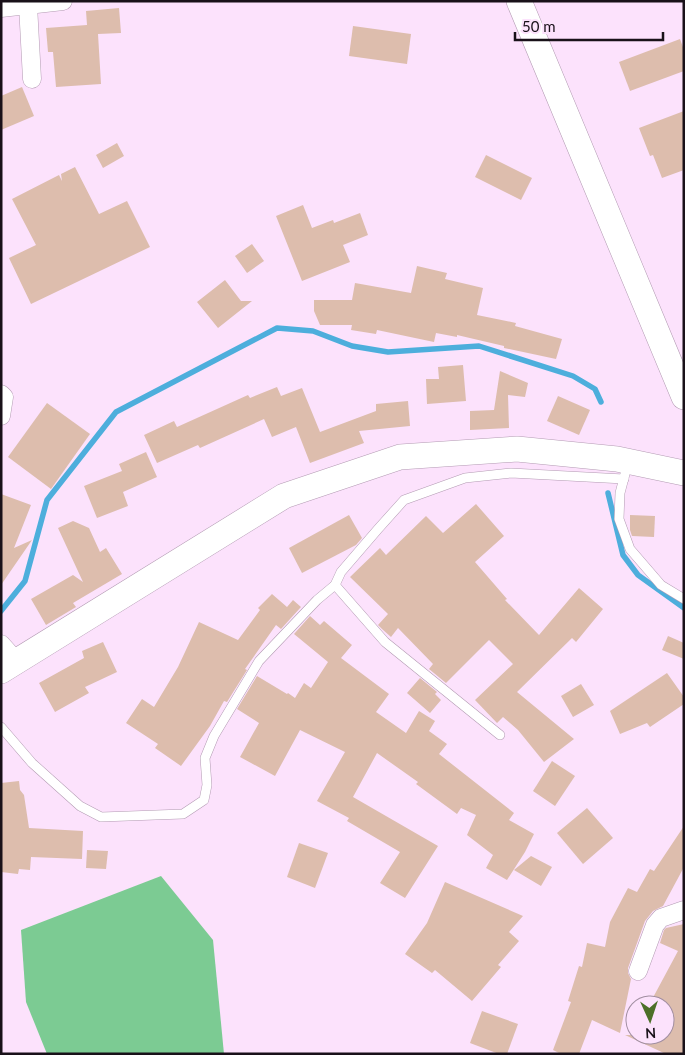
<svg xmlns="http://www.w3.org/2000/svg" width="685" height="1055" viewBox="0 0 685 1055" font-family="Lato,sans-serif">
<style>
.forest{fill:#7ccb93}
.lines{fill:none;stroke-linecap:round;stroke-linejoin:round}
.stream{stroke:#4daedc;stroke-width:5.5}
.building{fill:#ddbdad}
.lane-casing{stroke:#b39bb3;stroke-width:10}
.street-casing{stroke:#b39bb3;stroke-width:19}
.secondary-casing{stroke:#b39bb3;stroke-width:26}
.lane{stroke:#fff;stroke-width:9}
.street{stroke:#fff;stroke-width:18}
.secondary{stroke:#fff;stroke-width:25}
</style>
<rect width="100%" height="100%" fill="#fce2fc"/>
<polygon class="forest" points="161,876 213,940 224,1054 47,1054 26,1002 21,930"/>
<g class="lines">
<g class="stream">
<polyline points="608,493 623,555 638,575 684,608"/>
<polyline points="1,611 25,581 47,500 116,412 277,328 313,331 352,346 388,352 479,346 573,376 595,389 601,402"/>
</g>
</g>
<g class="building">
<polygon points="119,8 121,33 98,34 101,84 56,87 53,52 48,52 46,28 87,25 86,11"/>
<polygon points="353,26 411,34 407,64 349,56"/>
<polygon points="680,39 684,50 684,71 630,91 619,62"/>
<polygon points="22,87 34,116 1,130 1,96"/>
<polygon points="684,111 684,170 662,178 653,155 650,156 639,128"/>
<polygon points="117,143 124,156 103,168 96,155"/>
<polygon points="486,155 532,178 521,200 475,177"/>
<polygon points="75,167 99,214 127,201 150,247 31,304 9,258 36,245 12,199 59,175 62,181 61,174"/>
<polygon points="303,205 312,228 333,220 334,223 360,213 368,235 343,245 350,262 302,281 276,216"/>
<polygon points="252,244 264,261 247,273 235,256"/>
<polygon points="417,266 447,273 445,279 483,288 477,315 516,323 515,326 562,339 556,359 504,348 504,346 457,335 457,337 436,333 434,342 377,330 376,334 351,330 352,325 320,325 314,311 314,300 352,300 355,283 411,293"/>
<polygon points="225,280 241,301 252,301 218,328 197,302"/>
<polygon points="463,365 466,401 427,404 426,379 439,379 438,367"/>
<polygon points="500,371 528,383 525,397 508,395 509,428 470,430 470,411 494,410"/>
<polygon points="277,387 281,396 302,388 320,432 376,411 376,404 408,401 410,426 359,431 364,443 310,463 296,427 272,437 264,419 200,448 198,445 157,463 144,435 174,421 177,427 248,395 250,398"/>
<polygon points="558,396 590,410 579,435 547,421"/>
<polygon points="47,403 90,434 51,489 8,457"/>
<polygon points="146,452 157,477 123,492 128,506 97,518 84,486 122,471 119,464"/>
<polygon points="1,494 31,505 14,548 32,540 1,585"/>
<polygon points="476,504 504,536 475,562 507,599 505,600 539,635 579,588 603,609 576,642 572,638 517,692 574,739 544,762 518,730 503,717 497,723 475,700 513,664 489,640 446,683 429,669 433,664 398,628 391,637 382,629 378,625 388,614 350,577 380,548 386,555 426,516 443,533"/>
<polygon points="349,515 362,538 356,545 302,573 289,548"/>
<polygon points="630,515 655,516 654,537 632,536 630,530"/>
<polygon points="73,521 89,528 100,552 106,548 122,574 73,603 76,607 46,625 31,599 73,575 83,582 58,528"/>
<polygon points="272,594 287,607 293,600 301,607 281,629 276,625 245,669 247,670 227,702 224,701 210,726 181,766 155,748 158,744 126,723 142,699 154,707 178,667 199,622 238,640 260,610 258,608"/>
<polygon points="310,616 320,625 324,621 352,645 341,658 389,694 376,712 406,733 419,711 435,721 429,731 447,744 439,754 514,813 509,820 534,834 525,852 507,880 486,868 493,855 467,835 476,815 461,808 457,814 416,784 418,782 377,753 353,797 438,846 405,898 380,883 400,852 347,821 349,818 317,801 345,752 300,730 275,776 240,757 259,723 237,709 257,676 287,694 288,693 295,698 304,683 311,688 328,662 294,634"/>
<polygon points="668,636 684,643 684,659 662,650"/>
<polygon points="103,642 117,672 85,687 89,693 55,712 39,683 84,658 82,651"/>
<polygon points="667,673 684,697 684,704 650,727 647,723 620,734 610,711"/>
<polygon points="420,678 437,692 435,694 441,700 430,713 407,693"/>
<polygon points="581,684 594,705 573,717 561,696"/>
<polygon points="552,761 575,776 555,806 533,791"/>
<polygon points="19,781 20,790 24,795 29,828 83,831 82,859 31,857 30,870 19,869 18,874 1,872 1,783"/>
<polygon points="587,808 613,838 583,864 557,833"/>
<polygon points="684,826 684,867 663,906 653,911 645,921 628,968 628,973 631,979 620,1033 592,1020 579,1054 561,1054 553,1050 571,1002 568,1001 579,966 582,967 587,943 605,947 610,922 628,888 637,892 650,869 654,871"/>
<polygon points="299,843 328,853 315,888 287,877"/>
<polygon points="87,850 108,851 106,869 86,868"/>
<polygon points="531,856 552,867 541,886 514,870"/>
<polygon points="445,882 523,916 509,932 519,941 498,965 501,967 472,1001 435,970 432,973 405,954 427,923"/>
<polygon points="684,924 684,1054 666,1054 625,1035 665,1035 665,1005 649,1005 678,951 660,943 664,930 666,928"/>
<polygon points="482,1011 518,1024 507,1054 499,1054 470,1043"/>
</g>
<g class="lines">
<defs>
<g id="lane">
<polyline points="625,474 620,493 619,519 630,549 661,585 684,599"/>
<polyline points="335,585 385,642 500,735"/>
<polyline points="1,727 32,763 80,806 101,817 183,814 204,800 207,785 205,758 214,736 259,661 317,600 335,585 341,572 378,529 404,500 465,478 511,473 624,479"/>
</g>
<g id="street">
<polyline points="28,5 32,79"/>
<polyline points="1,8 63,1"/>
<polyline points="1,394 4,397 1,416"/>
<polyline points="1,644 17,662"/>
<polyline points="638,971 655,925 661,918 684,910"/>
</g>
<g id="secondary">
<polyline points="519,1 684,397"/>
<polyline points="1,671 284,496 400,457 517,449 617,459 684,473"/>
</g>
</defs>
<use href="#lane" class="lane-casing"/>
<use href="#street" class="street-casing"/>
<use href="#secondary" class="secondary-casing"/>
<use href="#lane" class="lane"/>
<use href="#street" class="street"/>
<use href="#secondary" class="secondary"/>
</g>
<rect width="685" height="1055" fill="none" stroke="#191119" stroke-width="5"/>
<g transform="translate(650 1020) rotate(177)"><circle r="24" fill="#fce2fc" stroke="#a18ea1"/>
<path d="M0-4L9 19L0 12L-9 19Z" fill="#4c6f28"/>
<text y="-8" font-size="14" font-weight="bold" text-anchor="middle" fill="#191119">N</text>
</g>
<path d="M515 32v8h148v-8" fill="none" stroke="#191119" stroke-width="2.5"/>
<text x="522" y="32" font-size="15" fill="#191119" stroke="#fce2fc" stroke-width="4" paint-order="stroke">50 m</text>
</svg>
